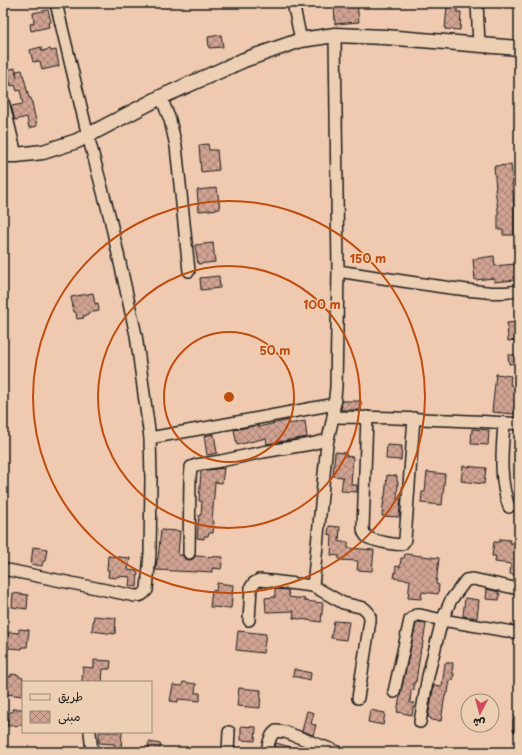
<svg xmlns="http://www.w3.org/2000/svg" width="522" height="755" viewBox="0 0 522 755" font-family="'Playpen Sans','Playpen Sans Arabic',sans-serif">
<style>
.building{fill:url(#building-cross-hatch);stroke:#1c1c1c}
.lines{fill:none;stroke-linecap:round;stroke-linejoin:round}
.minor-casing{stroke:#1c1c1c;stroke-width:14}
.major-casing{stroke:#1c1c1c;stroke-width:17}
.minor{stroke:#edd0b3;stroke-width:11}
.major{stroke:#edd0b3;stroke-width:14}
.ring{fill:none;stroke:#bf4d0f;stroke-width:2}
.centre{fill:#bf4d0f;stroke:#edd0b3;stroke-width:2}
.ring-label{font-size:12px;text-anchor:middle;font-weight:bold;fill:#bf4d0f;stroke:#edd0b3;stroke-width:3;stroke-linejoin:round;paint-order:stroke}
</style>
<defs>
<pattern id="building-cross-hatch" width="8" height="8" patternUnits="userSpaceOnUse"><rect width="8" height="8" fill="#d1a392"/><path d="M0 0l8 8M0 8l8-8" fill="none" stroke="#a98476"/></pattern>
</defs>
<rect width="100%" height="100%" fill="#efcab0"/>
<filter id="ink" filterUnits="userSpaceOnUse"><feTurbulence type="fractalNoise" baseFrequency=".025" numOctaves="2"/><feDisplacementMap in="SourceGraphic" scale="8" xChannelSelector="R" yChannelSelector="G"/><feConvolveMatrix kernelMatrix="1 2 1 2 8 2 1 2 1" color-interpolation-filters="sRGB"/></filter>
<g filter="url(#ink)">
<g class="building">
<polygon points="334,3 357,3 359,22 335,24"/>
<polygon points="447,6 457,7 457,12 461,12 460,30 445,29"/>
<polygon points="48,10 51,22 48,23 49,27 31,31 30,24 34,23 33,13"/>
<polygon points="221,35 223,47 209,48 208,37"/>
<polygon points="41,47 42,51 50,49 51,51 56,50 59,66 42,70 40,61 33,62 30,50"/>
<polygon points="15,68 17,78 16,71 22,70 29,98 31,98 37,126 29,128 27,117 15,120 11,106 23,104 20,90 17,91 15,85 11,86 7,70"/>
<polygon points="208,144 209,150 217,150 219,170 201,172 199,145"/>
<polygon points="511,165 513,183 512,183 514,206 514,235 503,235 503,230 498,230 498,210 495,189 496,189 494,166"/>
<polygon points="217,188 220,209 199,211 197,190"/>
<polygon points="213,243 215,262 198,264 195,245"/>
<polygon points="494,256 495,266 515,264 516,280 494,282 494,278 475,280 473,259"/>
<polygon points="219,276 220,288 201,290 200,278"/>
<polygon points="93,293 95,304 98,303 99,311 88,313 88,315 83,316 84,318 77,319 76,312 74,312 71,297"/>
<polygon points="519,322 519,340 508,341 507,323"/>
<polygon points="508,355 519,355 519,363 509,364"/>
<polygon points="496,374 511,376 510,385 519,385 519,407 516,407 515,414 492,412"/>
<polygon points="342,401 361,401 361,410 341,410"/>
<polygon points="289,420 289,424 305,421 307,437 267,444 266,438 237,445 234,430 258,425 258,427"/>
<polygon points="472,429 489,430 488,445 471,444"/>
<polygon points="214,434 217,453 207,455 204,436"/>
<polygon points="387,445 402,446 401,460 386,459"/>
<polygon points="335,452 346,453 346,456 353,457 351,485 357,485 357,492 341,491 343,477 333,476"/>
<polygon points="463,466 486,468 484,484 461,481"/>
<polygon points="224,468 222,483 215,482 212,522 214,522 213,533 209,533 208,536 204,536 204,539 197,538 199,515 201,515 202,501 199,501 201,471"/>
<polygon points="427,472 445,474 442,505 421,503 422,492 425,492"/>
<polygon points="387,475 397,476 397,482 398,482 397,499 401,499 399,517 382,516 384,497 385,497"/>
<polygon points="329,526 340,527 339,542 348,542 348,548 374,550 372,571 357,570 358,561 339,560 339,556 331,555 332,535 328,534"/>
<polygon points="161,530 180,531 178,555 182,555 185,559 189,560 193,559 195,556 223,557 221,569 212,568 212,572 196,571 196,572 175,571 156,570 157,559 158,559"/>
<polygon points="500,539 510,540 510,543 519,543 519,575 510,574 511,564 495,562 496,556 492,556 494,542 500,542"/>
<polygon points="33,547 47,549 45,561 43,561 42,566 31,564"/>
<polygon points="405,554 439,558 436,584 439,585 438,594 422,592 421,599 408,598 410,580 394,578 396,566 400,567 401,558 404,558"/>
<polygon points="108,556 130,558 128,570 138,571 137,587 129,586 130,577 117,576 116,578 108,577 109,570 107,570"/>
<polygon points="217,583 233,585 231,608 210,607 212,590 216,591"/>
<polygon points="275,589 288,590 289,597 305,599 304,601 323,603 321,622 293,618 294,611 266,612 265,598 275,597"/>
<polygon points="487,589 499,592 498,594 500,594 499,600 486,599"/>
<polygon points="13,593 28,595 27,609 12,607"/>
<polygon points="465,598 479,600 477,618 463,616"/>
<polygon points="94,616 116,618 115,634 92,631"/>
<polygon points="334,621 349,622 346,640 331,638"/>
<polygon points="419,622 426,624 422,648 421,647 416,682 414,682 414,690 411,690 410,703 414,703 412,715 397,712 400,696 416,624"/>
<polygon points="19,629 29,630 27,647 22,647 22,649 8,648 9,645 7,645 9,632 19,633"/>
<polygon points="238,631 266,634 263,653 236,650"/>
<polygon points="94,660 111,661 110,669 103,669 102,682 82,682 83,667 94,668"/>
<polygon points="445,663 453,663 452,673 454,673 453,680 450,680 448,693 446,693 446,696 445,695 441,721 431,720 431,718 428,717 434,685 442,686"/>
<polygon points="294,669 311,673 310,680 293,676"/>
<polygon points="11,674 19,675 19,677 23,678 23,696 6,694 7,676 11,677"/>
<polygon points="183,682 196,684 195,693 200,693 200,701 178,699 178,702 170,701 173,685 182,686"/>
<polygon points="239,688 261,690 260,708 237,706"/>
<polygon points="12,709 23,709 23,725 7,726 7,719 9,719 9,712 13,712"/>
<polygon points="370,710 385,713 383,725 368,722"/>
<polygon points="307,711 314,713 311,724 316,725 313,735 302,731"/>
<polygon points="241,726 256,727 255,741 241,740"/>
<polygon points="99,732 122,732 121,752 114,752 115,744 99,743"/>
<polygon points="149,742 161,744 159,752 147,752"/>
<polygon points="276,743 301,750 300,752 274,752"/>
</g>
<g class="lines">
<defs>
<g id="minor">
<polyline points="293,3 301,40"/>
<polyline points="477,3 479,45"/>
<path d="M335 35 338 271 336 387 333 417C371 417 408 418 446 420 470 421 495 422 519 424"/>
<polyline points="161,97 170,120 176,146 189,271"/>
<polyline points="3,101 16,155"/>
<path d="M338 271C376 277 414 283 451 288 469 290 502 296 519 290"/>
<polyline points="333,417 327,444 313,586 343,603 364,608 368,612 370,617 370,621 358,698"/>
<path d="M367 417 363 528C363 532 364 534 367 537 371 540 397 546 402 544 404 543 404 542 405 539L414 418"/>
<path d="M504 423C502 452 499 479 509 507"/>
<polyline points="150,438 335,404"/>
<polyline points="189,553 190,479 191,467 196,465 221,461 263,452 311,444 323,441 327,444"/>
<path d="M3 569 135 596C141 596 143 595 147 590L150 553 151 479 150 438 136 335 110 218 88 136 56 3"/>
<polyline points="249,620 251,587 254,583 259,580 271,581 313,586"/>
<polyline points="394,692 410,620 416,615 420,615 442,620 451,600 466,580 473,579 519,589"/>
<polyline points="519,721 519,727"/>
<polyline points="420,722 428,676 442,620 519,633"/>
<polyline points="90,732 92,752"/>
<polyline points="228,752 229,732"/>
<path d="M267 752C268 744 270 735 276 731L285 732 338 752"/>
</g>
<polyline id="major" points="3,155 16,155 43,152 77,141 161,97 244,60 301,40 335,35 385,37 519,48"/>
</defs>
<use href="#minor" class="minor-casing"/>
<use href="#major" class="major-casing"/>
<use href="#minor" class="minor"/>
<use href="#major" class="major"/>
</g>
</g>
<g class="ring">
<circle cx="229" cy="397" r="65"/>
<circle cx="229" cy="397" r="131"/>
<circle cx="229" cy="397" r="196"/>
</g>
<circle cx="229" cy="397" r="6" class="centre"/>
<g class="ring-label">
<text x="368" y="263">150 m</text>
<text x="322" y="309">100 m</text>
<text x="275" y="355">50 m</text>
</g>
<rect width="522" height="755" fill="none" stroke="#edd0b3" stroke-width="16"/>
<rect x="8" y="8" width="506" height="739" fill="none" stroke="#1c1c1c" stroke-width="1.5" filter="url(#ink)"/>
<rect x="22" y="681" width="130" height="52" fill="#edd0b3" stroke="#998877"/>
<rect x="30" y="694" width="20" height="6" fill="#edd0b3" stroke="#998877"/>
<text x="58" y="701" font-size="12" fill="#1c1c1c">طريق</text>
<rect x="30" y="711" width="20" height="12" fill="url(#building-cross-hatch)" stroke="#998877"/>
<text x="58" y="721" font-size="12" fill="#1c1c1c">مبنى</text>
<g transform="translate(480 713) rotate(186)"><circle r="19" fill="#edd0b3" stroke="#998877"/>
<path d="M0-3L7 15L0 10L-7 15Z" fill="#d1495b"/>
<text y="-6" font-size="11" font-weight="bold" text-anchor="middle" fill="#1c1c1c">ش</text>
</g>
</svg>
